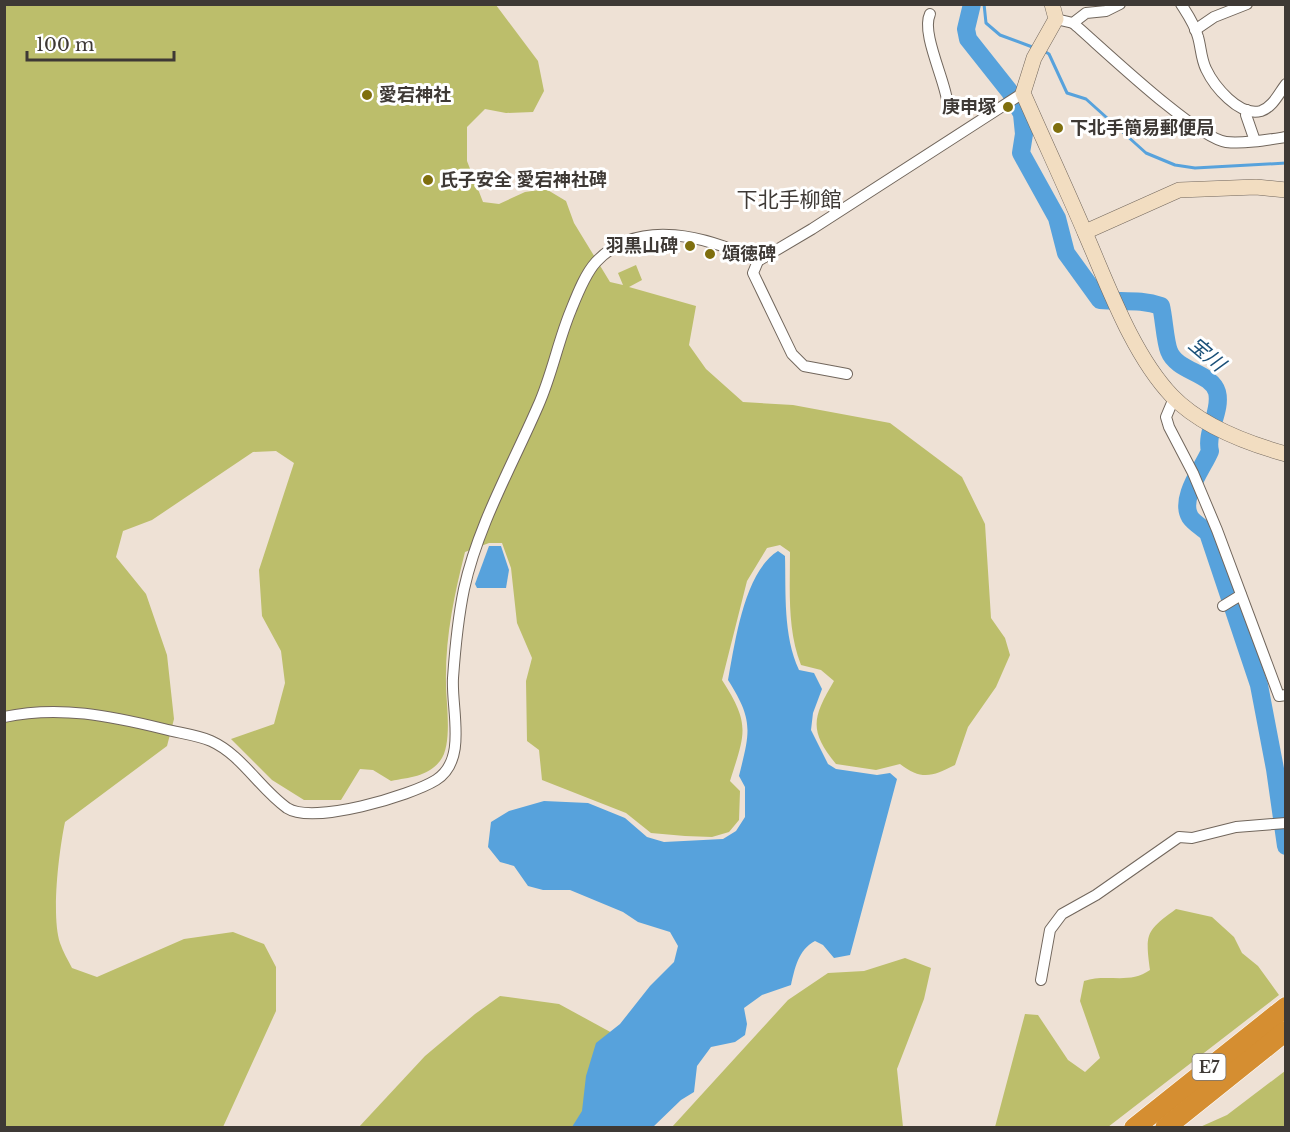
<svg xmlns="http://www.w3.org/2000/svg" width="1290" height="1132" viewBox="0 0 1290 1132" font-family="'Libre Baskerville','Noto Sans JP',serif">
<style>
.green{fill:#bcbe6b}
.water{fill:#57a2dc}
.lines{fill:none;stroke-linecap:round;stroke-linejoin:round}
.stream{stroke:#57a2dc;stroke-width:3}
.river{stroke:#57a2dc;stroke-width:18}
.street-casing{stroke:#71665c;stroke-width:12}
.secondary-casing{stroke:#71665c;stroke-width:16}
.highway-casing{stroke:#fff;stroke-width:21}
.street{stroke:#fff;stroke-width:10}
.secondary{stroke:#f2ddc1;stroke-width:15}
.highway{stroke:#d58e31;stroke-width:20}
.poi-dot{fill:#7f6f0e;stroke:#fff;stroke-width:2}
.labels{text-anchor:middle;stroke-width:6;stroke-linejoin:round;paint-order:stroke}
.shield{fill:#fff;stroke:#787472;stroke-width:1.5}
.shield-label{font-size:16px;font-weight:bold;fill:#3e3935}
.poi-label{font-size:18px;font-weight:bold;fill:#3e3935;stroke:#fff;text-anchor:start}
.water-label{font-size:20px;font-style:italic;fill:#1a5078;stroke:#fff}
.quarter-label{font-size:21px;fill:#3e3935;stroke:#fff}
</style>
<rect width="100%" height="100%" fill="#eee1d5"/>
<g class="green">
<path d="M5 5H496L538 61 544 91 533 112 506 113 485 109 467 127V161L483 202 499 204 525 192 546 189 566 201 574 223 610 282 623 285 618 273 636 265 642 280 629 287 696 306 689 345 706 369 743 402 793 405 890 423 962 477 985 524 991 618 1005 638 1010 655 996 687 968 727 955 765C933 776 922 781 900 764L876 770 836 764C808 730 813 717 834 681L821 670 801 665C787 630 790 589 790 552L780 545 767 548 747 581 722 680C751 725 745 733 730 781L740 791 739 820 729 832 712 837 685 836 651 833 626 813 542 780 539 750 527 741 526 681 532 658 517 623 511 568 502 543H489L465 552C454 596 445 638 446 684 446 703 453 745 440 761 427 777 410 777 391 781L373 770 360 769 341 800H304L272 780 231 739 274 724 285 683 281 651 262 616 259 570 294 463 276 451 253 452 152 520 123 531 116 557 146 594 167 655 174 719 167 746 65 822C59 851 51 915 60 943 63 952 68 960 72 968L97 977 184 939 233 932 264 944 276 967V1011L223 1127 5 1128Z"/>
<path d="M1176 909 1212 917 1234 937 1242 953 1258 966 1279 995 1108 1127H995L1025 1014 1038 1015 1068 1060 1085 1072 1100 1058 1080 1001 1084 981C1107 973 1129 985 1150 970 1145 933 1146 931 1176 909Z"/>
<polygon points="905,958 931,968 924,999 897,1069 903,1127 672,1127 788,1000 828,973 864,971"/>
<polygon points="500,996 559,1004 614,1034 588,1127 358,1128 425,1056 475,1014"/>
<polygon points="1285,1071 1284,1127 1200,1127 1227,1115"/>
</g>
<g class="water">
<polygon points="489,546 501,546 509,570 506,588 477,588 475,584"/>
<path d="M778 551 785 556C786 593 783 635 799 670L814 673 822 689 813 713 811 730 828 764 836 769 877 775 890 773 897 779 850 955 834 958 823 945 815 941C798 950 795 968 791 985L762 995 744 1008 747 1024 745 1035 735 1042 711 1047 697 1066 694 1092 681 1100 653 1127H572L582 1111 586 1076 596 1043 620 1024 650 986 674 962 678 946 670 932 638 922 623 912 570 890H543L528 886 514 866 500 862 488 847 491 822 509 811 544 801 588 803 625 818 647 837 664 842 723 839 736 831 745 817V787L739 776C750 731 754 721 728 680 735 643 744 572 778 551Z"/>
</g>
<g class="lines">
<g class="stream">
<polyline points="984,4 986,23 1000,35 1035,48"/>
<polyline points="1044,51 1049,54 1067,93 1086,99 1146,153 1175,165 1195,168 1286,163"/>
</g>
<path class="river" d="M972 4 966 29 968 39 1010 92 1022 114 1024 134 1021 153 1057 218 1066 253 1100 300C1121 302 1141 299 1161 306 1164 318 1165 341 1169 351 1177 372 1211 372 1217 392 1222 411 1205 432 1210 451 1203 468 1179 498 1190 517 1194 523 1203 528 1208 533L1259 685 1275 769 1286 846"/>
<defs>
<g id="street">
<path d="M1181 4C1188 15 1195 25 1198 37 1201 47 1201 59 1206 69 1214 86 1239 117 1261 111 1273 107 1279 93 1286 84"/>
<path d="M930 14C921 32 944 78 947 100"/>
<polyline points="1056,19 1073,23 1086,13 1106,11 1120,4"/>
<path d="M1073 23C1101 47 1196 138 1226 142 1244 144 1267 140 1286 137"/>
<polyline points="1195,30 1214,17 1247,4"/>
<polyline points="1247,110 1246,115 1255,141"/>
<polyline points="847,374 804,366 792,354 753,273 758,261 812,229 1023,93"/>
<polyline points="1174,398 1166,417 1169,427 1193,473 1217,530 1279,696 1286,695"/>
<polyline points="1223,606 1241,595"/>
<path d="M4 717C59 705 111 716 164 729 179 733 197 735 211 741 242 755 259 788 287 808 313 825 410 796 436 780 468 760 451 709 453 678 455 650 458 618 464 589 478 525 512 466 538 406 552 375 558 341 571 310 577 295 585 274 596 262 639 216 709 237 758 261"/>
<polyline points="1041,980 1050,930 1062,914 1096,895 1179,837 1192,838 1236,827 1286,823"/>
</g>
<g id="secondary">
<path d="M1052 4 1056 19 1034 58 1023 93C1044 141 1066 188 1086 235 1109 288 1133 355 1172 396 1201 426 1246 443 1286 454"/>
<polyline points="1085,232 1179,190 1256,187 1286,190"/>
</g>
<g id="highway">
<polyline points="1134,1128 1286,1007"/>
<polyline points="1165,1128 1286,1031"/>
</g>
</defs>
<use href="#street" class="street-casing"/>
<use href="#secondary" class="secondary-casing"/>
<use href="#highway" class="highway-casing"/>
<use href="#street" class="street"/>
<use href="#secondary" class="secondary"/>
<use href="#highway" class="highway"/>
</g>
<g class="poi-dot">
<circle cx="367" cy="95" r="6"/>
<circle cx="1008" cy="107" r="6"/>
<circle cx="1058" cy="128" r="6"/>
<circle cx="428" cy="180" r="6"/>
<circle cx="690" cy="246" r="6"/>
<circle cx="710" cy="254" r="6"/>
</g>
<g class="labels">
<rect class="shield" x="1192.5" y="1054" width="33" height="26" rx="4.5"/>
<g class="shield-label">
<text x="1209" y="1073">E7</text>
</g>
<g class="poi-label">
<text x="379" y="101">愛宕神社</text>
<text x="996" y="113" text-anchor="end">庚申塚</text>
<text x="1070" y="134">下北手簡易郵便局</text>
<text x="440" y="186">氏子安全 愛宕神社碑</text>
<text x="678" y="252" text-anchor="end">羽黒山碑</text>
<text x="722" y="260">頌徳碑</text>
</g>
<g class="water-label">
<text transform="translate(1207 354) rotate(40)" y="7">宝川</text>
</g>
<g class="quarter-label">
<text x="789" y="207">下北手柳館</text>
</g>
</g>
<rect width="1290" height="1132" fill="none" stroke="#3e3935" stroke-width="12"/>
<path d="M27 51v9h147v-9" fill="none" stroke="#3e3935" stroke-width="3"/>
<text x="36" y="51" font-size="18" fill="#3e3935" stroke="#ffffff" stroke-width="4.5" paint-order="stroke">100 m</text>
</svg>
